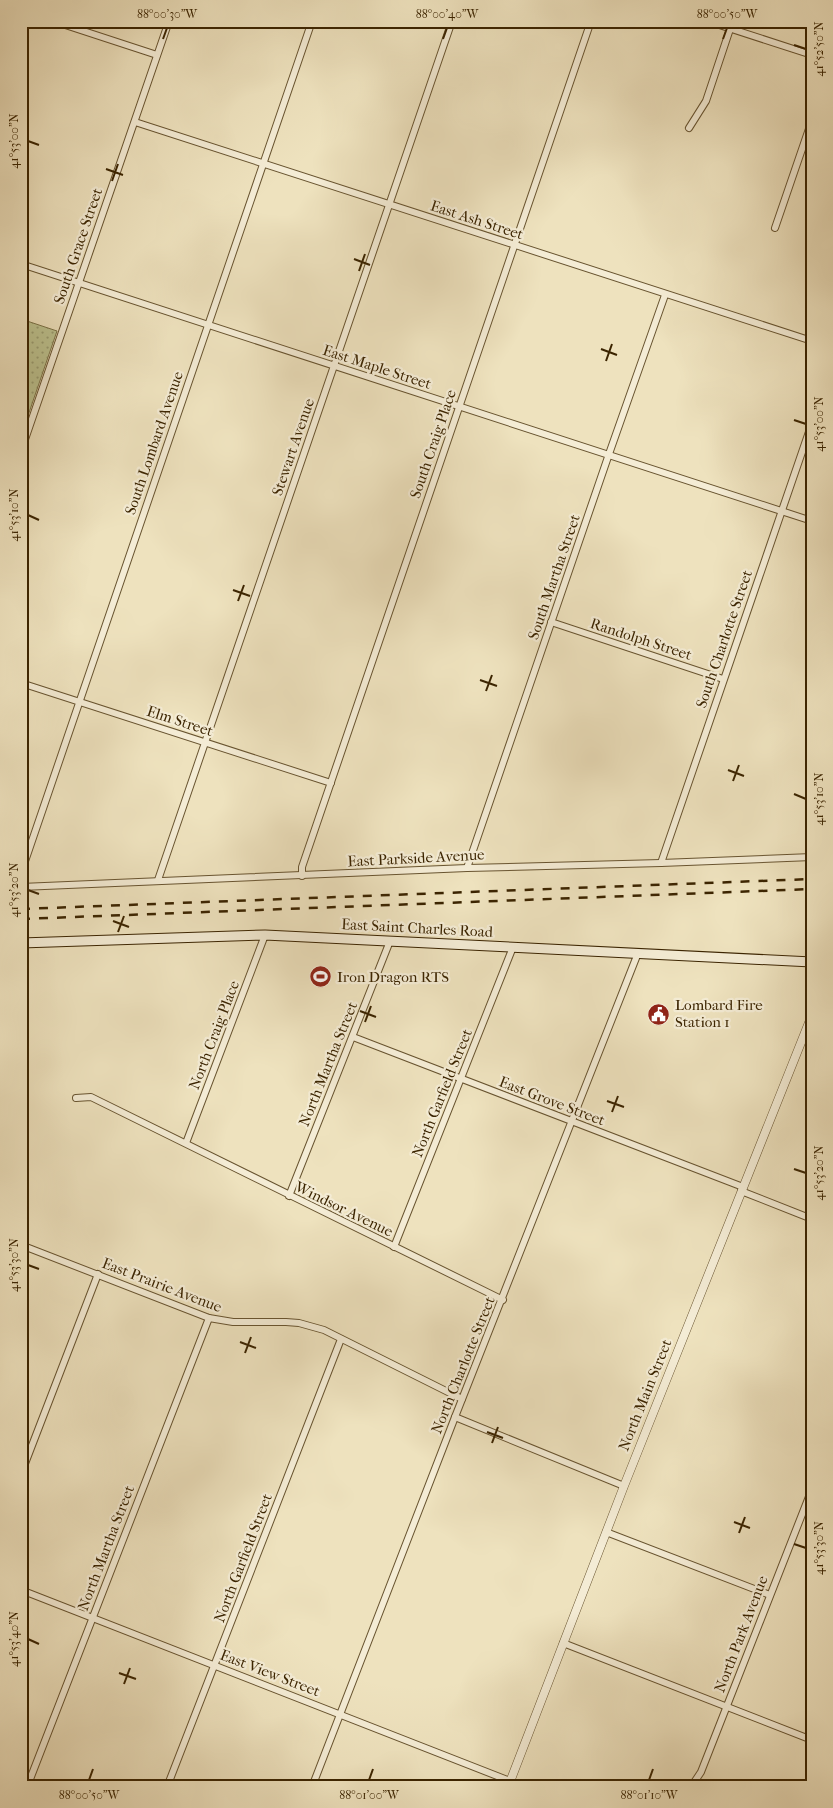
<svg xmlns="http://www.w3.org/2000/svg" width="833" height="1808" viewBox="0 0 833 1808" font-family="'IM FELL French Canon',serif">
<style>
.park{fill:url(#park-dots);stroke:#7c7348}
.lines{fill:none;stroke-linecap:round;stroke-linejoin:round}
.minor-casing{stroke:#685430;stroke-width:8}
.tertiary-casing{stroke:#685430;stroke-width:9}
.secondary-casing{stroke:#3b2400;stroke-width:11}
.minor{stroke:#f4ecd5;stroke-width:6}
.tertiary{stroke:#f4ecd5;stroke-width:8}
.secondary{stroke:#f4ecd5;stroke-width:9}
.rail{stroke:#3b2400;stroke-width:2.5;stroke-dasharray:9 9;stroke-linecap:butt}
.ticks{fill:none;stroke:#3b2400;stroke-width:2}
.labels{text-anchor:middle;stroke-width:4.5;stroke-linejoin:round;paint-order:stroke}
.street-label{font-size:15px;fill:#3b2400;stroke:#f4ecd5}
.poi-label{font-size:15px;fill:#3b2400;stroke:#f4ecd5;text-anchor:start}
.neatline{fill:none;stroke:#3b2400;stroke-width:2}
.ticks-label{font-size:12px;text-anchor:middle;fill:#3b2400}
</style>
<defs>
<pattern id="park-dots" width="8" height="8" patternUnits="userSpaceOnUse" patternTransform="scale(1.25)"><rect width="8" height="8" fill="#bcc28f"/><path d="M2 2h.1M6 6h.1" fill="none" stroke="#9a9d72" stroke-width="1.8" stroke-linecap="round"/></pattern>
</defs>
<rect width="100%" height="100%" fill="#eee2be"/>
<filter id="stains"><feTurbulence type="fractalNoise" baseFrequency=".004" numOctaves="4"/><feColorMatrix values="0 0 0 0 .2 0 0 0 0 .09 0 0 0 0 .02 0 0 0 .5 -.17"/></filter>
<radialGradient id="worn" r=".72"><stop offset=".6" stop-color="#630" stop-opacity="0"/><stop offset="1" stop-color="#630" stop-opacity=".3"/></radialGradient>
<polygon class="park" points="21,319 57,331 21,436"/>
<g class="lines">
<defs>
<g id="minor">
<polyline points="53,21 157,55"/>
<polyline points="707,21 812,55"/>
<polyline points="135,122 812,341"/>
<polyline points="689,128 706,101 730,29"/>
<polyline points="775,228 812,120"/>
<polyline points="21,264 812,521"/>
<polyline points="21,451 169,21"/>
<polyline points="551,622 723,679"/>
<polyline points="21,683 331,783"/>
<polyline points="661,863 812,423"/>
<polyline points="467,868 609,454 665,295"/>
<polyline points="21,873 312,21"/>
<polyline points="302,876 302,867 591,21"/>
<polyline points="158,880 452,21"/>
<polyline points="21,887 467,868 661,863 812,857"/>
<polyline points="353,1037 743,1187"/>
<polyline points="76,1098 91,1097 503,1300"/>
<polyline points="186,1143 265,935"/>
<polyline points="741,1191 812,1219"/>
<polyline points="289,1196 390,941"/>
<polyline points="21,1245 209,1318 233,1322 286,1322 299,1323 324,1330 462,1399"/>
<polyline points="394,1247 513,947"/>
<polyline points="455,1417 624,1486"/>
<polyline points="21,1474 98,1274"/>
<polyline points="606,1532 770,1595"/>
<polyline points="21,1590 510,1781"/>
<polyline points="563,1643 812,1740"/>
<polyline points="27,1787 209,1318"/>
<polyline points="167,1787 341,1339"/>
<polyline points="312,1787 455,1417 638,953"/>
<polyline points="691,1787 701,1772 812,1489"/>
</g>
<polyline id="tertiary" points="508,1787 624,1486 812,1015"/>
<polyline id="secondary" points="21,943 265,935 812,962"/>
</defs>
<use href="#minor" class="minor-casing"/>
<use href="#tertiary" class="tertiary-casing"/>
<use href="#secondary" class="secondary-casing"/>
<use href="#minor" class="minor"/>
<use href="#tertiary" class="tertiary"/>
<use href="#secondary" class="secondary"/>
<g class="rail">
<polyline points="21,909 812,879"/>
<polyline points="21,919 812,889"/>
</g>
</g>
<path class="ticks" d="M163 39 167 28M443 39 447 28M723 39 727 28M794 45 806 49M28 141 39 145M106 169 123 175M112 181 118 164M354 259 370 265M359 271 365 254M601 349 617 355M606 361 612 344M794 420 806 424M28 515 39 520M233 590 250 596M238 601 244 585M480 680 497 686M486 691 492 675M728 770 744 776M733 781 739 765M794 794 806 799M28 890 39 894M113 921 129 927M118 932 124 916M360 1011 376 1017M365 1022 371 1006M607 1101 624 1107M612 1112 618 1096M794 1169 806 1173M28 1265 39 1269M240 1342 256 1348M245 1353 251 1337M487 1432 503 1438M492 1443 498 1427M734 1522 750 1528M739 1533 745 1517M794 1544 806 1548M28 1639 39 1644M119 1673 136 1679M124 1684 130 1668M89 1780 93 1769M369 1780 373 1769M649 1780 653 1769"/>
<defs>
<symbol id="stadium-disc" viewBox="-11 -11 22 22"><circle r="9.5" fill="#8f2418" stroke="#f4ecd5"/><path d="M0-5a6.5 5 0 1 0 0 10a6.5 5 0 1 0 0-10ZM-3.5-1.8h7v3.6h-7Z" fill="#fff"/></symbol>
<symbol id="civic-disc" viewBox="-11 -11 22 22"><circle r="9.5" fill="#8f2418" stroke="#f4ecd5"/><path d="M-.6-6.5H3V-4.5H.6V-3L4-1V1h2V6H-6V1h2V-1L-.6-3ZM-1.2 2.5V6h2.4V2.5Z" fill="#fff"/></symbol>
</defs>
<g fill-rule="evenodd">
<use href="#stadium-disc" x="308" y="964" width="25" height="25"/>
<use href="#civic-disc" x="646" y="1002" width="25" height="25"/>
</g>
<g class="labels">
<g class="street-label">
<text transform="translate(477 220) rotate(18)" y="5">East Ash Street</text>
<text transform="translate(78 246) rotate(-71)" y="5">South Grace Street</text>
<text transform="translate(377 367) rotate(18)" y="5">East Maple Street</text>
<text transform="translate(154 443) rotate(-71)" y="5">South Lombard Avenue</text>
<text transform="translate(433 444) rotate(-71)" y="5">South Craig Place</text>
<text transform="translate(293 447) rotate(-71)" y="5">Stewart Avenue</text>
<text transform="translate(554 577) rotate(-71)" y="5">South Martha Street</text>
<text transform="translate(641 639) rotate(18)" y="5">Randolph Street</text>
<text transform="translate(724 639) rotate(-71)" y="5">South Charlotte Street</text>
<text transform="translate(180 721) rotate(18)" y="5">Elm Street</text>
<text transform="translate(416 858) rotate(-3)" y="5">East Parkside Avenue</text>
<text transform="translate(417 928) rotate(3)" y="5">East Saint Charles Road</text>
<text transform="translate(214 1035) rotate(-69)" y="5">North Craig Place</text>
<text transform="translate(328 1064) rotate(-68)" y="5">North Martha Street</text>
<text transform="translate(442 1093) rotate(-68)" y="5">North Garfield Street</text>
<text transform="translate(552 1101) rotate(21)" y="5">East Grove Street</text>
<text transform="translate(344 1209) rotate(26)" y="5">Windsor Avenue</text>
<text transform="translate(162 1285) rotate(21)" y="5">East Prairie Avenue</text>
<text transform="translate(463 1365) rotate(-68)" y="5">North Charlotte Street</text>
<text transform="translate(645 1395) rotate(-68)" y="5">North Main Street</text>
<text transform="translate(106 1548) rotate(-69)" y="5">North Martha Street</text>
<text transform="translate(243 1558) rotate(-69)" y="5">North Garfield Street</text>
<text transform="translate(741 1634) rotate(-69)" y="5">North Park Avenue</text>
<text transform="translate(270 1673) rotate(21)" y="5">East View Street</text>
</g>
<g class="poi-label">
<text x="337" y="982">Iron Dragon RTS</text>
<text x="675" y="1010">Lombard Fire<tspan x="675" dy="17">Station 1</tspan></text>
</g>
</g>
<rect width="833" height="1808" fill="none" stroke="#eee2be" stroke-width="55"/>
<rect x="28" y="28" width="778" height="1752" class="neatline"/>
<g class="ticks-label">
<text x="167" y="18">88°00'30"W</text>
<text x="447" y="18">88°00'40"W</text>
<text x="727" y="18">88°00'50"W</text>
<text transform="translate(819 49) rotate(-90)" y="4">41°52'50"N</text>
<text transform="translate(14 141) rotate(-90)" y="4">41°53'00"N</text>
<text transform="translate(819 424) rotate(-90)" y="4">41°53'00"N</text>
<text transform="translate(14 515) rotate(-90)" y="4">41°53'10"N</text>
<text transform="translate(819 799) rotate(-90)" y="4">41°53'10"N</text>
<text transform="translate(14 890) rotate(-90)" y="4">41°53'20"N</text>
<text transform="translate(819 1173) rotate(-90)" y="4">41°53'20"N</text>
<text transform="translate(14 1265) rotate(-90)" y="4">41°53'30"N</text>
<text transform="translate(819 1548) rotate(-90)" y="4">41°53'30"N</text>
<text transform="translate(14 1639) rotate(-90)" y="4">41°53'40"N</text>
<text x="89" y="1799">88°00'50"W</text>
<text x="369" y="1799">88°01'00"W</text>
<text x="649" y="1799">88°01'10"W</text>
</g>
<rect width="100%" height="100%" filter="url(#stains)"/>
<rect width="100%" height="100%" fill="url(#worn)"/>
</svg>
